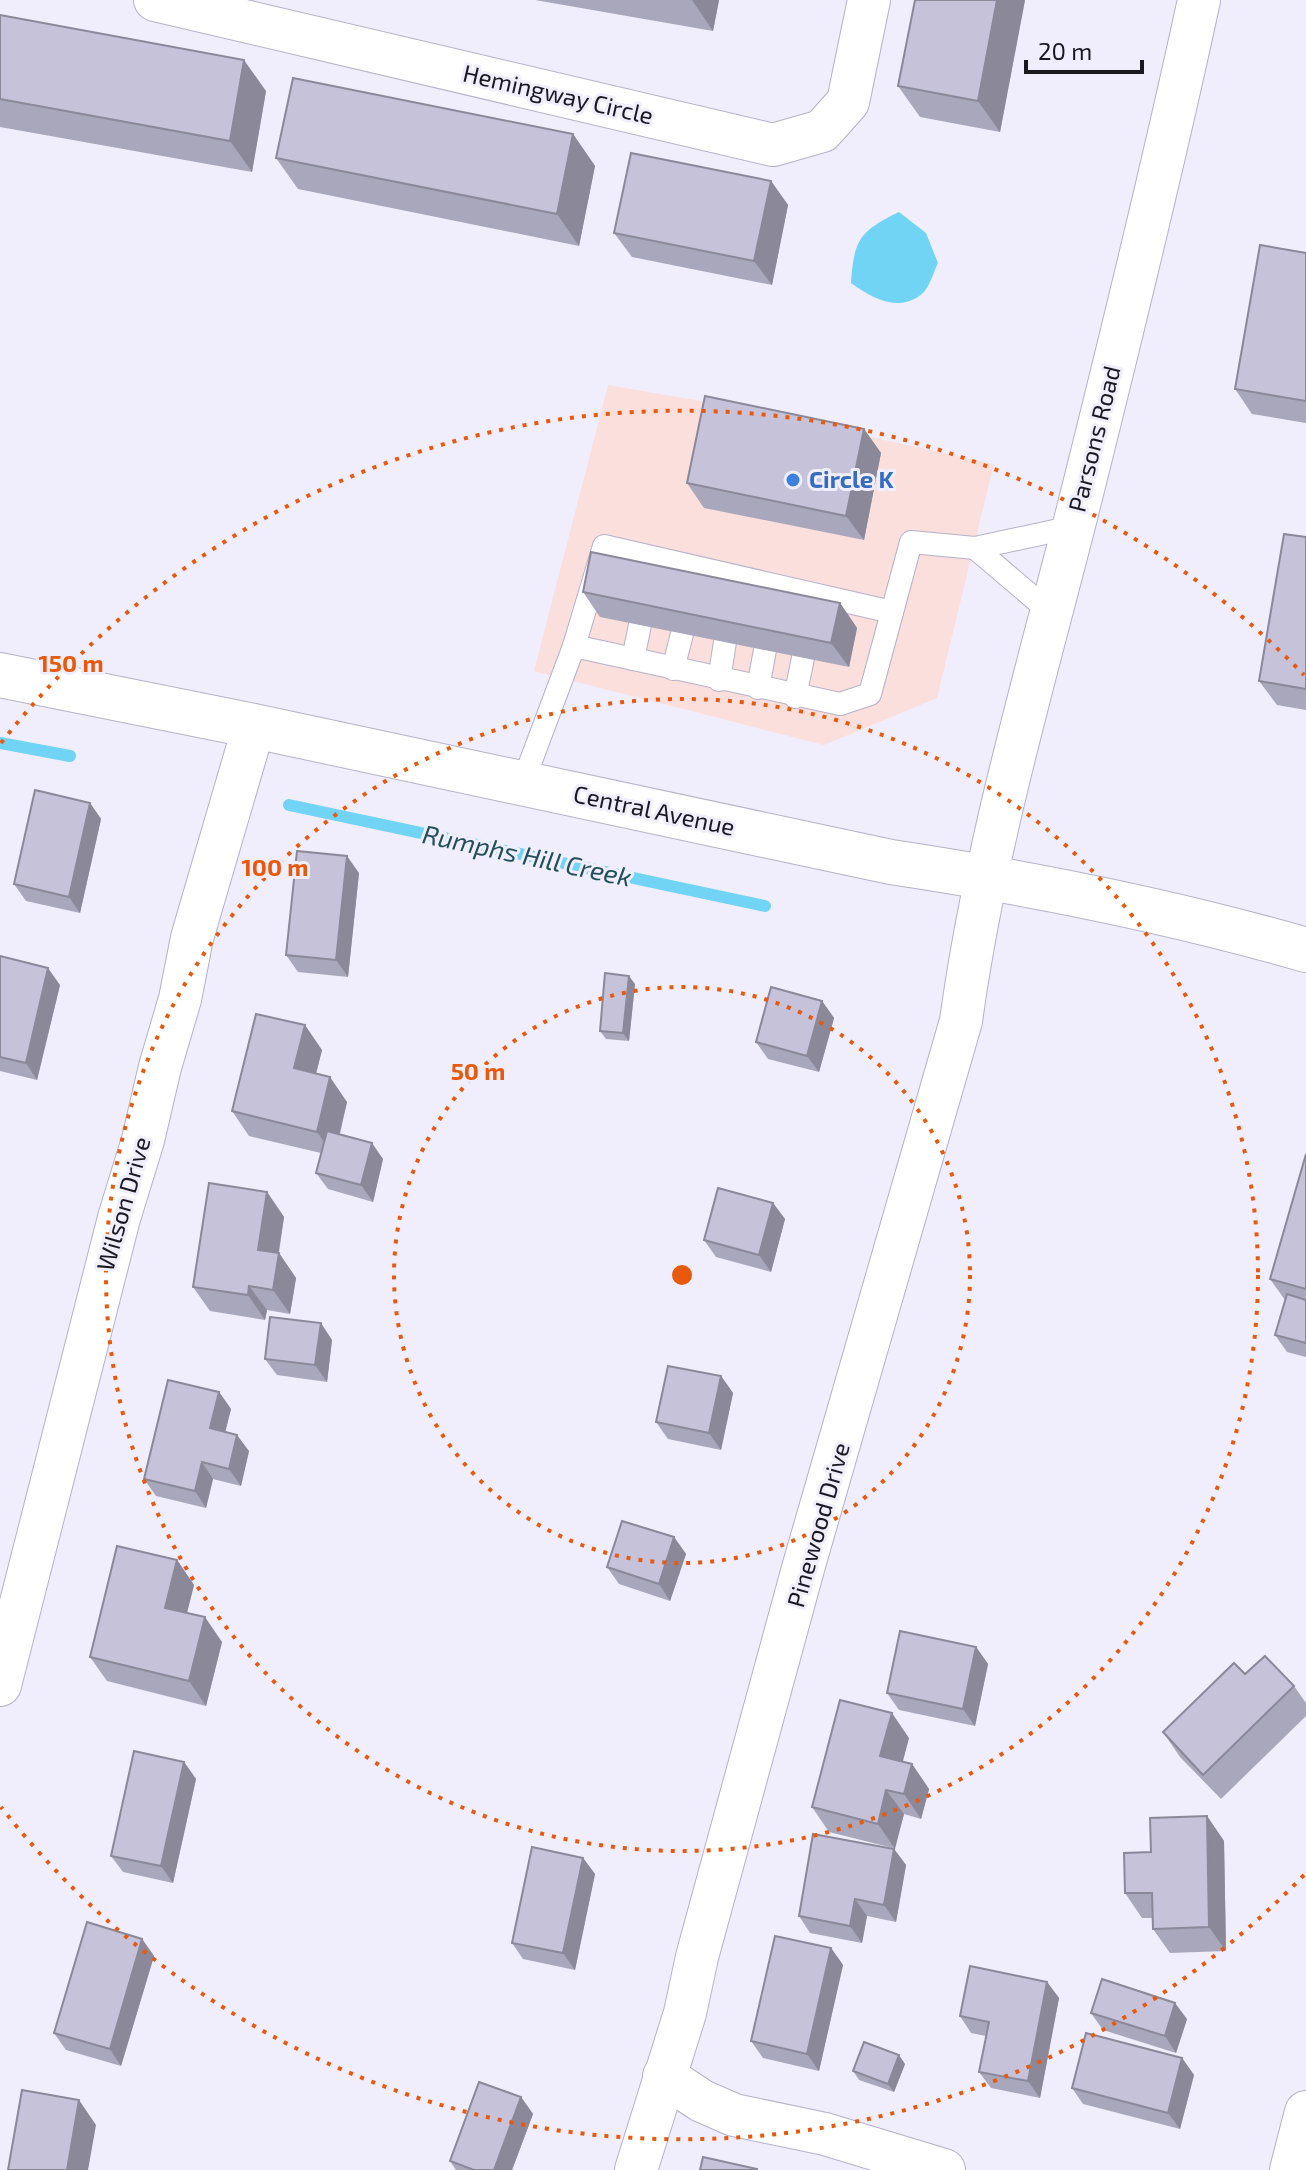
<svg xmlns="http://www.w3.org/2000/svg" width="1306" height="2170" viewBox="0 0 1306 2170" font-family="'Exo 2',sans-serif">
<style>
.commercial{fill:#fadfdd}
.water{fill:#71d4f5}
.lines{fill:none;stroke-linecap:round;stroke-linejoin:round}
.stream{stroke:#71d4f5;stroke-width:12}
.service-casing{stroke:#b4b1c9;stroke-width:24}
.minor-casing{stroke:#b4b1c9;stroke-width:44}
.tertiary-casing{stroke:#b4b1c9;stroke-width:46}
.service{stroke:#fff;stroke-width:22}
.minor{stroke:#fff;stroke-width:42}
.tertiary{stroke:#fff;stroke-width:44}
.wall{fill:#a9a7bb}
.shaded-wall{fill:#8a8899}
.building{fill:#c5c2da;stroke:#8a8899;stroke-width:2}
.ring{fill:none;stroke:#e8590c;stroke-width:4;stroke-dasharray:4 8}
.shop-dot{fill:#3f7fe0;stroke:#f0eefd;stroke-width:3}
.labels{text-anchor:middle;stroke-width:6;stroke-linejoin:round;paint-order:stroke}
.street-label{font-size:24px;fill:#1a1821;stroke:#f0eefd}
.shop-label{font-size:24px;font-weight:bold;fill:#366cbe;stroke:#f0eefd;text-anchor:start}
.water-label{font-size:26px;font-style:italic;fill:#234f5d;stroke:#f0eefd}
.centre{fill:#e8590c;stroke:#f0eefd;stroke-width:4}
.ring-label{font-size:24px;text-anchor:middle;font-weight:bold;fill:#e8590c;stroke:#f0eefd;stroke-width:6;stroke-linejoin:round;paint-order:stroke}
</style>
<rect width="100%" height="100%" fill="#f0eefd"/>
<polygon class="commercial" points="608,385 724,405 994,464 937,698 824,745 534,671"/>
<path class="water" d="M899 212 926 233 938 263C934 271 930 286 923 293 899 314 872 298 851 283 854 239 860 231 899 212Z"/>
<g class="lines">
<g class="stream">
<polyline points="0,743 70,756"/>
<polyline points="289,805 765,906"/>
</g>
<defs>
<g id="service">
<polyline points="975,548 1049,611"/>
<polyline points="574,646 604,546 892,612"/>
<polyline points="633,659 640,625"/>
<polyline points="673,669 682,634"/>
<polyline points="719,680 725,642"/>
<polyline points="758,688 765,650"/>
<polyline points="795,697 803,658"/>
<polyline points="523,782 574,646 840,704 870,694 911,542 975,548 1073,527"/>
</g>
<g id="minor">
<polyline points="155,0 773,145 822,131 848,102 869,0"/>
<polyline points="0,1685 119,1218 143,1140 160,1067 180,999 192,938 254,726"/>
<polyline points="664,2076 702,2101 734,2115 825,2134 944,2170"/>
<path d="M636 2170 685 2013 697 1957 804 1565 961 1021C984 853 1032 689 1074 525 1118 350 1161 176 1199 0"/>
<polyline points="1291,2170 1306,2112"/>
</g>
<path id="tertiary" d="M0 675 254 726 891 862C1030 883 1171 911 1306 950"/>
</defs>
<use href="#service" class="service-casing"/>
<use href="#minor" class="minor-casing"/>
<use href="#tertiary" class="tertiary-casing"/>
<use href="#service" class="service"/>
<use href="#minor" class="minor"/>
<use href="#tertiary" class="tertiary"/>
</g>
<g class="wall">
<polygon points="535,0 719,0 713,31"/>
<polygon points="915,0 1025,0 1000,132 920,117 898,86"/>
<polygon points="0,15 266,91 252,172 0,127"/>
<polygon points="573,134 595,166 579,246 298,189 276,158"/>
<polygon points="771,181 788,205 772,285 632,257 614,233"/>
<polygon points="1306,253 1306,423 1252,414 1235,389"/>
<polygon points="864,429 881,453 864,540 704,508 687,483"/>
<polygon points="1306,537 1306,710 1277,705 1259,681"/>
<polygon points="583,592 840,603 857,628 849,667 600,617"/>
<polygon points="90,803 101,819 80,913 26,901 14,884"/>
<polygon points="359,873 348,977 298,972 286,955"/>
<polygon points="0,956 60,985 37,1080 0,1071"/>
<polygon points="635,984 629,1041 606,1039 600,1031"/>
<polygon points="822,1001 834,1018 819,1072 768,1059 756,1042"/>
<polygon points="322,1050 316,1074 347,1102 340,1134 383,1159 373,1202 328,1189 316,1173 321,1153 249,1136 232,1111"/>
<polygon points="1306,1154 1306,1357 1287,1352 1275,1335 1285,1300 1270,1279"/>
<polygon points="267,1192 284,1217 279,1253 296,1278 290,1314 267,1310 265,1320 210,1311 193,1287"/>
<polygon points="773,1203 785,1219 771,1272 716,1257 704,1240"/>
<polygon points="332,1340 327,1382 277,1375 265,1359"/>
<polygon points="721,1376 733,1393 721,1450 668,1439 656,1422"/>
<polygon points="219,1392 231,1409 225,1432 249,1451 241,1486 213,1479 206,1508 156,1496 144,1479"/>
<polygon points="674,1537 686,1554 670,1601 619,1584 607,1567"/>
<polygon points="177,1560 194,1585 187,1613 222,1642 206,1706 107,1681 90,1657"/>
<polygon points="976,1647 988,1664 975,1726 899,1710 887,1693"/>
<polygon points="1245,1674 1294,1686 1306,1703 1306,1716 1221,1799 1180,1757 1163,1732"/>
<polygon points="909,1738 902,1762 912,1764 929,1789 921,1819 904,1814 894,1849 906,1865 896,1922 867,1916 862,1943 810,1933 799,1916 893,1848 829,1832 812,1807"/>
<polygon points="184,1762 196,1779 173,1883 123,1872 111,1856"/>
<polygon points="1207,1816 1224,1841 1226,1951 1170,1953 1153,1929 1153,1918 1142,1918 1125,1893 1151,1852"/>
<polygon points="583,1858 595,1874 575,1970 523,1959 512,1943"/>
<polygon points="142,1939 154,1956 121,2066 66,2050 54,2033"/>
<polygon points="831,1948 843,1965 819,2071 763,2058 751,2041"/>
<polygon points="1047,1982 1059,1998 1040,2098 991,2088 979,2072 986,2036 971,2033 960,2016"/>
<polygon points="1091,2013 1187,2019 1176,2053 1103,2030"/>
<polygon points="1182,2058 1194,2075 1180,2129 1083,2104 1072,2088"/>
<polygon points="905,2064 894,2092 859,2080 853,2071"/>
<polygon points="521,2097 533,2114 512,2170 456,2170 450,2161"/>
</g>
<g class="shaded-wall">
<polygon points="692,0 719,0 713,31"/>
<polygon points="997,0 1025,0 1000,132 978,101"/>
<polygon points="244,60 266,91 252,172 230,141"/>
<polygon points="573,134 595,166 579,246 557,214"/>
<polygon points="771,181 788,205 772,285 754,261"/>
<polygon points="864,429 881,453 864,540 846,516"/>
<polygon points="840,603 857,628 849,667 831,643"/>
<polygon points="90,803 101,819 80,913 69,897"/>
<polygon points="347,856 359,873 348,977 336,960"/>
<polygon points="48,968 60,985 37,1080 26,1063"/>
<polygon points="629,976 635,984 629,1041 623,1033"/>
<polygon points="822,1001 834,1018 819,1072 807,1056"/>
<polygon points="305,1025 322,1050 311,1093 294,1068"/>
<polygon points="330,1077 347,1102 334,1156 317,1132"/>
<polygon points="372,1143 383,1159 373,1202 361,1185"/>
<polygon points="267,1192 284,1217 275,1274 258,1250"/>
<polygon points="773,1203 785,1219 771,1272 759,1255"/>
<polygon points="279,1253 296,1278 290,1314 273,1290"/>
<polygon points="249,1286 267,1310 265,1320 248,1295"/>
<polygon points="321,1323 332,1340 327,1382 315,1365"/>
<polygon points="721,1376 733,1393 721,1450 709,1433"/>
<polygon points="219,1392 231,1409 222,1445 210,1428"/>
<polygon points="237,1435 249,1451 241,1486 229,1469"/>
<polygon points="202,1462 213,1479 206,1508 195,1491"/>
<polygon points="674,1537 686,1554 670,1601 659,1584"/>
<polygon points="177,1560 194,1585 182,1632 165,1608"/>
<polygon points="205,1617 222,1642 206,1706 189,1681"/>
<polygon points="976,1647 988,1664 975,1726 963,1709"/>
<polygon points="892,1713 909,1738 898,1780 880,1756"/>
<polygon points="184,1762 196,1779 173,1883 161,1866"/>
<polygon points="912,1764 929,1789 921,1819 904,1794"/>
<polygon points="886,1790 904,1814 895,1849 878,1824"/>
<polygon points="1207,1816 1224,1841 1226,1951 1209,1927"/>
<polygon points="894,1849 906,1865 896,1922 884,1905"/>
<polygon points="583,1858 595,1874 575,1970 563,1953"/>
<polygon points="855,1899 867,1916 862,1943 850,1926"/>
<polygon points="142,1939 154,1956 121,2066 110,2049"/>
<polygon points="831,1948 843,1965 819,2071 807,2054"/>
<polygon points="1047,1982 1059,1998 1040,2098 1028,2081"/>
<polygon points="1175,2003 1187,2019 1176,2053 1165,2036"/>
<polygon points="899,2055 905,2064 894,2092 888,2084"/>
<polygon points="1182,2058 1194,2075 1180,2129 1168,2113"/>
<polygon points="521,2097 533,2114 512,2170 494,2170"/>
<polygon points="79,2100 96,2125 88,2170 67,2170"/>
</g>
<g class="building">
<polygon points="915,0 997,0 978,101 898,86"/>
<polygon points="0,15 244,60 230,141 0,99"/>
<polygon points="293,78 573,134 557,214 276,158"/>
<polygon points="631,153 771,181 754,261 614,233"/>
<polygon points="1260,245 1306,253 1306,401 1235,389"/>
<polygon points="705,396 864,429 846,516 687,483"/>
<polygon points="1284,534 1306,537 1306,689 1259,681"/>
<polygon points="591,552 840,603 831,643 583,592"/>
<polygon points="35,790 90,803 69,897 14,884"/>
<polygon points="297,851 347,856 336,960 286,955"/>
<polygon points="0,956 48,968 26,1063 0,1057"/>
<polygon points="605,973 629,976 623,1033 600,1031"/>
<polygon points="771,987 822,1001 807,1056 756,1042"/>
<polygon points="256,1014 305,1025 294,1068 330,1077 317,1132 232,1111"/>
<polygon points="327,1131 372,1143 361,1185 316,1173"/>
<polygon points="1306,1154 1306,1289 1270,1279"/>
<polygon points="209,1183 267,1192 258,1250 279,1253 273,1290 249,1286 248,1295 193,1287"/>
<polygon points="718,1188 773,1203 759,1255 704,1240"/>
<polygon points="1287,1294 1306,1300 1306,1343 1275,1335"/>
<polygon points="270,1317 321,1323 315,1365 265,1359"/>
<polygon points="668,1366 721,1376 709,1433 656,1422"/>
<polygon points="168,1380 219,1392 210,1428 237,1435 229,1469 202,1462 195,1491 144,1479"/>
<polygon points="622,1521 674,1537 659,1584 607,1567"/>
<polygon points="117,1546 177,1560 165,1608 205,1617 189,1681 90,1657"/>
<polygon points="900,1631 976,1647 963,1709 887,1693"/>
<polygon points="1265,1656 1294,1686 1203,1775 1163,1732 1234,1663 1245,1674"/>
<polygon points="840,1700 892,1713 880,1756 912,1764 904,1794 886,1790 878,1824 812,1807"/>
<polygon points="134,1751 184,1762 161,1866 111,1856"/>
<polygon points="1207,1816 1209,1927 1153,1929 1152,1893 1125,1893 1124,1853 1151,1852 1150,1818"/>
<polygon points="813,1834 894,1849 884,1905 855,1899 850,1926 799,1916"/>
<polygon points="532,1847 583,1858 563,1953 512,1943"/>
<polygon points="87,1922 142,1939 110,2049 54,2033"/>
<polygon points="775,1936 831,1948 807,2054 751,2041"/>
<polygon points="970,1966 1047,1982 1028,2081 979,2072 989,2022 960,2016"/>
<polygon points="1102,1979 1175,2003 1165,2036 1091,2013"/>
<polygon points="1086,2033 1182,2058 1168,2113 1072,2088"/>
<polygon points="864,2042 899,2055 888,2084 853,2071"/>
<polygon points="479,2082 521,2097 494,2170 474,2170 450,2161"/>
<polygon points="22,2090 79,2100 67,2170 8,2170"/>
<polygon points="703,2157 757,2169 757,2170 700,2170"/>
</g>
<g class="ring">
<circle cx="682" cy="1275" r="288"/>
<circle cx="682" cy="1275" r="576"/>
<path d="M1304 1875A864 864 0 0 1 1 1807M1 743A864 864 0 0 1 1304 675"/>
</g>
<circle class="shop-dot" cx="793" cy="480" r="8"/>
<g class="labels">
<g class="street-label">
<text transform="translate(558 95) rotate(13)" y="8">Hemingway Circle</text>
<text transform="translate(1095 439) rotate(-76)" y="8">Parsons Road</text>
<text transform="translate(654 811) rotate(12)" y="8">Central Avenue</text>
<text transform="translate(124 1204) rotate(-74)" y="8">Wilson Drive</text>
<text transform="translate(819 1525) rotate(-74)" y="8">Pinewood Drive</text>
</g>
<g class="shop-label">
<text x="809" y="488">Circle K</text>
</g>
<g class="water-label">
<text transform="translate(527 856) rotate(12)" y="9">Rumphs Hill Creek</text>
</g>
</g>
<circle cx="682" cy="1275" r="12" class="centre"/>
<g class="ring-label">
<text x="71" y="672">150 m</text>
<text x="275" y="876">100 m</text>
<text x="478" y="1080">50 m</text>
</g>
<path d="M1026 60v12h116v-12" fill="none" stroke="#1a1821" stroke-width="4"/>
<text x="1038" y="60" font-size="24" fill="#1a1821" stroke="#f0eefd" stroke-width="6" paint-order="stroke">20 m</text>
</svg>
